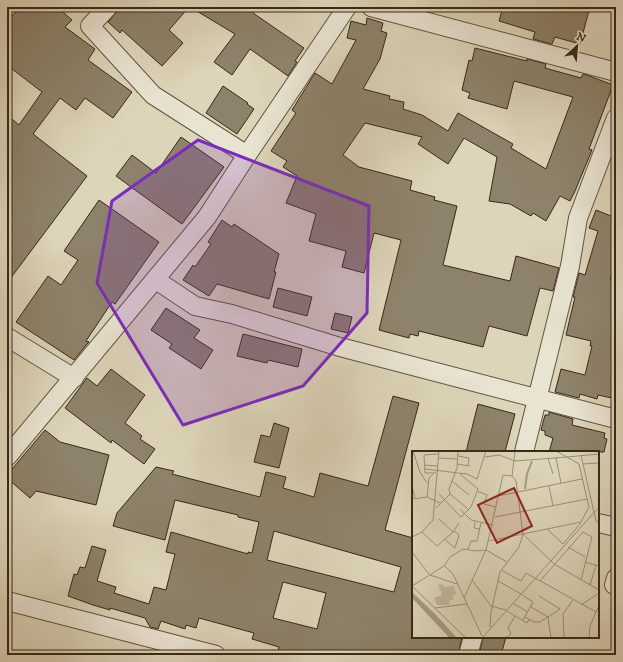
<svg xmlns="http://www.w3.org/2000/svg" width="623" height="662" viewBox="0 0 623 662" font-family="'IM FELL DW Pica',serif">
<style>
.building{fill:#8d826b;stroke:#372916;fill-rule:evenodd}
.lines{fill:none;stroke-linecap:round;stroke-linejoin:round}
.minor-casing{stroke:#60543f;stroke-width:20}
.minor{stroke:#e9e4d2;stroke-width:18}
.marked{fill:#7b2cbf;fill-opacity:0.2;stroke:#7b2cbf;stroke-width:3;stroke-linejoin:round}
.inset-river{fill:none;stroke:#a59b82;stroke-width:2}
.inset-road{fill:none;stroke:#9b9078;stroke-width:1}
.view{fill:#8f2418;fill-opacity:0.15;stroke:#8f2418;stroke-width:2}
.inset-edge{fill:none;stroke:#372916;stroke-width:2}
</style>
<rect width="100%" height="100%" fill="#ddd5ba"/>
<filter id="stains"><feTurbulence type="fractalNoise" baseFrequency=".005" numOctaves="4"/><feColorMatrix values="0 0 0 0 .2 0 0 0 0 .09 0 0 0 0 .02 0 0 0 .5 -.17"/></filter>
<radialGradient id="worn" r=".72"><stop offset=".6" stop-color="#630" stop-opacity="0"/><stop offset="1" stop-color="#630" stop-opacity=".3"/></radialGradient>
<g class="building">
<polygon points="21,7 57,7 72,20 65,27 95,49 88,60 132,92 113,118 85,98 76,110 60,98 33,134 87,176 7,283 7,115 19,125 42,92 7,65 7,21"/>
<polygon points="121,7 189,7 169,30 183,43 162,66 122,30 120,33 108,22"/>
<polygon points="190,7 257,7 253,13 304,48 295,61 297,62 288,76 250,49 232,75 214,62 235,34"/>
<polygon points="503,7 590,7 580,44 555,37 552,44 533,39 535,32 499,21"/>
<polygon points="367,18 383,23 381,31 387,33 380,59 363,89 390,96 389,99 404,102 403,109 422,115 448,131 458,113 513,144 511,148 546,169 573,97 514,81 507,109 468,98 470,93 462,90 469,60 472,61 475,48 527,61 527,59 546,64 545,68 581,78 583,74 584,74 613,85 589,149 592,150 575,191 570,201 560,196 546,221 533,213 531,216 510,204 489,201 497,157 464,138 448,164 418,144 422,137 365,123 343,155 359,167 412,181 410,190 435,197 434,200 457,206 443,265 510,281 516,256 559,268 553,291 540,288 527,336 489,326 483,347 419,331 418,336 410,334 409,338 379,330 401,240 374,233 364,273 342,267 346,251 309,241 316,214 286,203 297,176 283,167 287,161 271,151 296,113 292,110 315,73 332,84 356,40 347,38 351,21 366,25"/>
<polygon points="223,86 248,103 247,104 254,109 237,134 206,113"/>
<polygon points="181,137 224,167 182,224 116,176 132,155 156,173"/>
<polygon points="99,200 159,242 115,304 112,302 86,341 89,342 87,344 74,360 16,322 48,276 61,285 78,260 64,251"/>
<polygon points="596,210 616,218 616,260 610,280 616,282 616,399 598,395 597,399 580,394 579,398 555,392 561,369 585,375 592,346 590,346 591,341 566,335 575,297 573,297 579,273 585,275 598,231 589,228"/>
<polygon points="222,220 232,227 234,224 279,254 274,272 276,272 269,299 217,284 209,296 183,280 193,265 195,267 211,244 208,242"/>
<polygon points="278,288 312,297 307,316 273,307"/>
<polygon points="166,308 200,330 194,338 213,350 201,369 169,348 172,344 151,330"/>
<polygon points="335,313 352,317 348,333 331,329"/>
<polygon points="243,334 302,349 298,367 268,360 267,363 237,356"/>
<polygon points="111,369 145,395 125,423 142,436 140,439 155,449 144,464 112,440 111,443 65,408 87,378 97,386"/>
<path d="M393 396 419 403 385 530 413 538V637H462L458 655H277L279 647 252 639 254 633 199 618 196 628 186 625 185 629 161 621 158 629 150 627 145 618 110 608V610L93 605 68 596 74 574 77 575 80 567 85 568 92 546 106 550 97 581 116 587 114 593 149 604 154 587 166 590 175 554 166 552 171 532 248 554V552L252 553 259 522 238 517V515L175 500 165 540 113 526 117 513 156 467 174 471 172 474 260 497 266 472 286 477 283 488 314 497 320 473 368 486ZM274 531 401 567 394 592 267 560ZM283 582 326 593 317 629 273 618Z"/>
<polygon points="478,404 515,414 505,452 466,452"/>
<polygon points="549,412 573,419 572,425 605,433 604,438 607,439 604,452 549,452 553,438 545,435 545,431 541,430 545,415 549,415"/>
<polygon points="274,423 289,428 279,468 254,462 261,435 270,437"/>
<polygon points="45,430 60,442 109,455 96,505 36,491 30,498 7,478 7,475"/>
<polygon points="483,637 506,637 501,655 479,655"/>
</g>
<g class="lines">
<defs>
<g id="minor">
<polyline points="108,7 90,26 153,95 247,155"/>
<polyline points="371,7 616,72"/>
<polyline points="156,280 195,306 232,314 340,347 616,419"/>
<polyline points="7,337 74,378"/>
<polyline points="524,452 570,266 578,218 616,118"/>
<polyline points="7,457 207,217 247,155 347,7"/>
<polyline points="598,523 616,527"/>
<polyline points="614,585 616,578"/>
<polyline points="7,601 216,655"/>
<polyline points="468,655 473,637"/>
</g>
</defs>
<use href="#minor" class="minor-casing"/>
<use href="#minor" class="minor"/>
</g>
<path class="marked" d="M198 140 369 206 367 313 303 386 183 425 97 283 112 201Z"/>
<g transform="translate(412 451)">
<rect width="187" height="187" fill="#ddd5ba"/>
<path d="M31 133 32 136 42 135 44 144H41V149H38L37 154H25L22 147 30 144 26 134Z" fill="#c1b89e"/>
<path d="M0 141 23 163 45 187H37L34 183 0 147Z" fill="#a59b82"/>
<path class="inset-river" d="M113 38 115 23 120 10"/>
<path class="inset-road" d="M1 0 8 21 15 32M46 0 45 17 37 38 38 43 56 58M144 0 155 6 187 3M169 4 184 70 187 71M46 5 57 7 56 14M73 6 87 4 103 10 155 6 167 13 177 56 169 71 77 90M26 7 45 8M136 7 141 23M144 7 149 32M45 13 58 15M171 13 187 12M12 14 25 15M13 18 55 23 65 28 74 0M24 22H13L12 4 27 3M21 23 17 27 15 46 28 52M40 30 57 44M0 35 3 47M137 35 141 55M65 40 75 44 72 53 84 56M27 43 49 66 59 56 66 38 48 23M86 45 170 28M0 48 15 46M24 57 38 43M48 58 59 69 81 74M83 66 175 48M27 68 41 81M63 71 62 77 68 78M135 78 151 93M42 80 47 84 43 97M10 81 25 95 41 81 47 72M111 83 142 113 187 139M0 86 10 81 21 69 27 0M32 88 43 97M151 93 169 72M156 96 173 106M56 98 59 90H65L69 72M74 99 91 24 100 25M0 101 17 123M173 111 187 115M32 114 41 123 70 185M89 119 109 130 114 122 184 161M18 124 45 133M60 129 79 155 94 159M86 130 109 143M128 130 171 81 180 86 169 129M178 134 184 114M0 135 32 115 38 106 51 98 64 100 74 99 95 111M0 135 54 187M110 144 121 151 111 169M52 147 74 99M102 153 116 161M169 154 187 142M119 156 136 166 139 187M23 157 55 153M95 160 115 172 117 169M113 166 122 171H128L148 158 127 145M78 176 79 161 88 121 107 96 111 83 104 30 100 25 103 0M70 187 187 56M93 187 99 183 96 177 103 165M152 187 151 163 161 149M177 187 178 175 187 154"/>
<path class="view" d="M102 37 120 75 85 92 66 54Z"/>
<rect width="187" height="187" class="inset-edge"/>
</g>
<rect width="623" height="662" fill="none" stroke="#ddd5ba" stroke-width="24"/>
<rect x="8" y="8" width="607" height="646" fill="none" stroke="#372916" stroke-width="2"/>
<rect x="12" y="12" width="599" height="638" fill="none" stroke="#372916"/>
<g transform="translate(577 46) rotate(26)" stroke="#e9e4d2" stroke-width="3" paint-order="stroke">
<path d="M0-3L7 15L0 10L-7 15Z" fill="#372916"/>
<text y="-6" font-size="11" font-weight="bold" text-anchor="middle" fill="#372916">N</text>
</g>
<rect width="100%" height="100%" filter="url(#stains)"/>
<rect width="100%" height="100%" fill="url(#worn)"/>
</svg>
